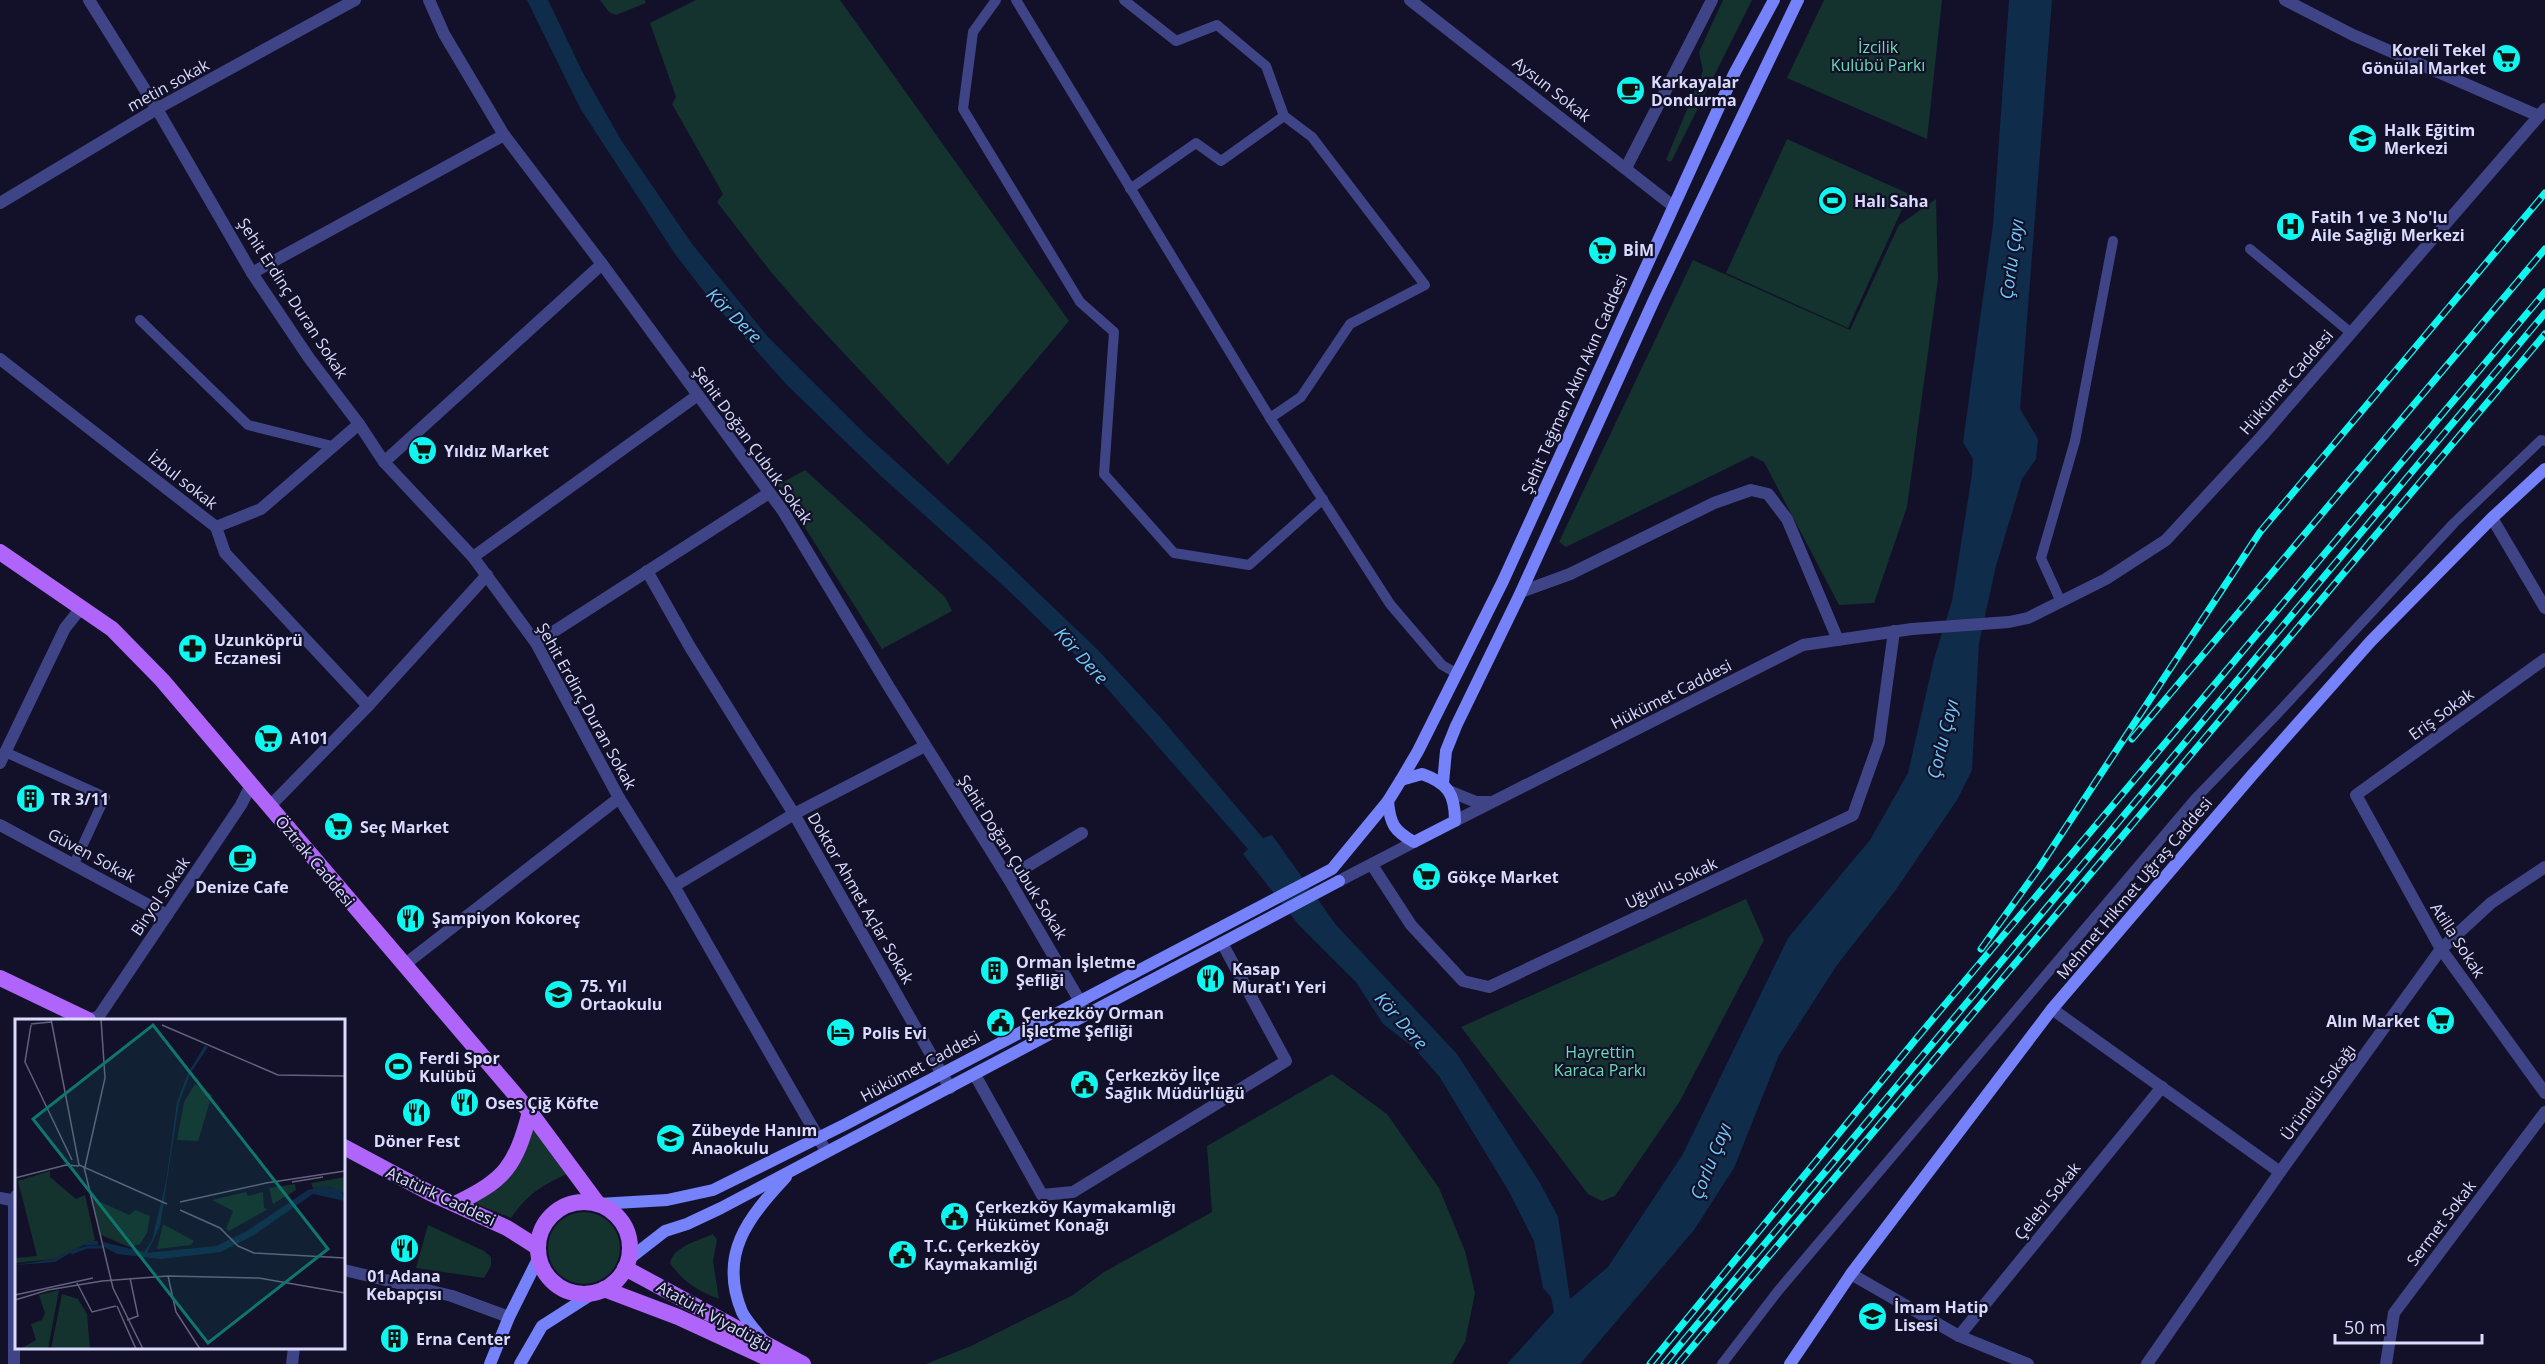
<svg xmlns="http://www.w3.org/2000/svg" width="2545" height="1364" viewBox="0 0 2545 1364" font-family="'Open Sans',sans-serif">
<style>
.green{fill:#14322e}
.water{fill:#0f2c4a}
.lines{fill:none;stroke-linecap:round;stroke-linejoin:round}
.service{stroke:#3e4486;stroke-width:10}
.minor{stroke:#3e4486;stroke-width:12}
.tertiary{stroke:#3e4486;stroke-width:12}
.secondary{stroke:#7582fa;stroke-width:12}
.primary{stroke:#af65fa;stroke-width:16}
.rail-casing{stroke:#0df7f0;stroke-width:7}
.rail{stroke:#121129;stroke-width:4.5;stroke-dasharray:14;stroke-linecap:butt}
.labels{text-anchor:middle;stroke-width:4.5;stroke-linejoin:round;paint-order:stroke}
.park-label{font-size:16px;fill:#67ddb0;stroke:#121129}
.poi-label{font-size:16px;font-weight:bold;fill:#dadbfe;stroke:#121129;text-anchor:start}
.street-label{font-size:16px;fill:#dadbfe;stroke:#121129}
.water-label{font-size:18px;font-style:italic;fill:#6ccafa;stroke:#121129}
.inset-river{fill:none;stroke:#0f2c4a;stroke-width:3}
.inset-road{fill:none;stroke:#62627e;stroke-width:1.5}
.view{fill:#0f766e;fill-opacity:0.15;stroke:#0f766e;stroke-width:3}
.inset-edge{fill:none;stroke:#dadbfe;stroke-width:3}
</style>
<rect width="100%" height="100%" fill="#121129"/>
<g class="green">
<polygon points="600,0 645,0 646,3 616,15 609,12"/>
<polygon points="696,0 840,0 1069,321 948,465 812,319 771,272 717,202 723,194 672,104 676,97 650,23"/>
<polygon points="1723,0 1752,0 1671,162 1666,160 1703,71 1699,52"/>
<polygon points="1824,0 1942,0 1927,139 1787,78"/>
<polygon points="1787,139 1909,194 1848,328 1726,273"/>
<polygon points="1936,199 1938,279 1907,507 1874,603 1839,605 1764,462 1752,456 1566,547 1559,542 1693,260 1850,330 1899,225"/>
<polygon points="805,470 945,597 952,611 882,649 778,485"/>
<polygon points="1746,899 1764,940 1680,1101 1615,1196 1602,1201 1588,1194 1461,1027"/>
<polygon points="1332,1074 1387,1114 1439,1188 1465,1251 1475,1293 1465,1342 1452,1364 926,1364 971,1346 1073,1295 1104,1272 1212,1212 1207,1146"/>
<path d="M531 1126 567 1174C540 1186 527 1195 511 1218L471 1202Z"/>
<circle cx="584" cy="1248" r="36"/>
<polygon points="428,1225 484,1251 491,1257 491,1266 484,1278 416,1268"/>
<path d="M713 1234 717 1240 713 1261 719 1299C698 1291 683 1282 670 1263 674 1246 698 1241 713 1234Z"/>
</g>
<polygon class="water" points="527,0 548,0 583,73 621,140 692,244 768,337 866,435 986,543 1097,649 1161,718 1263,838 1272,835 1336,925 1457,1054 1540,1183 1558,1217 1570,1299 1608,1267 1683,1154 1788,938 1870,840 1908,773 1934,659 1952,601 1972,474 1973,459 1963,442 1993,225 2009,0 2052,0 2020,409 2038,439 2036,459 2022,479 1996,566 1979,643 1972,770 1957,800 1895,891 1837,965 1779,1055 1734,1168 1694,1230 1580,1364 1507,1364 1554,1312 1551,1297 1543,1288 1534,1241 1508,1190 1439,1076 1413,1047 1383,1024 1356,982 1298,924 1243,854 1248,849 1091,670 1008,590 882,477 787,385 709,298 675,254 580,108"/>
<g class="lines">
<g class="service">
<polyline points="996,0 973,32 963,109 1080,302 1114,332 1104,474 1174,553 1249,565 1323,499"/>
<polyline points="1016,0 1270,418 1390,604 1442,665 1456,673"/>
<polyline points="1124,0 1176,41 1217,25 1266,66 1284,116 1312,137 1425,285 1350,324 1301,397 1270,418"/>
<polyline points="1130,189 1196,143 1221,161 1284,116"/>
<polyline points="2250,249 2351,333"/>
<polyline points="140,320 248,425 332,446"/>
<polyline points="2061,602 2041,558 2075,441 2113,241"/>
<polyline points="5,752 105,797 74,864"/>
<polyline points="1722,1364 1778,1291 2195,799 2278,713 2454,523 2541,440 2545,441"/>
</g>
<g class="minor">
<polyline points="89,0 157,109 252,273 309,358 359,424 384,462 473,557 536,643 619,798 674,886 826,1151"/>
<polyline points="429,0 444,34 504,135 602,264 783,511 889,687 1008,878 1088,1015"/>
<polyline points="1410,0 1673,206"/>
<polyline points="2285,0 2353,35 2539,116"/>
<polyline points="1626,168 1712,0"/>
<polyline points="0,203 160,107 355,0"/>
<polyline points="252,273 504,135"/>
<polyline points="0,359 216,527 225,553 368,706"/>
<polyline points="384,462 602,264"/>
<polyline points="2492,518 2545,608"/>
<polyline points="216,527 261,509 359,424"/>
<polyline points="473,557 698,395"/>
<polyline points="647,571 690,647 794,814 925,746"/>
<polyline points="1521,592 1570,574 1714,503 1751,490 1768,494 1787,519 1838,640"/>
<polyline points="536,643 769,493"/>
<polyline points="2545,659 2356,795 2441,949 2545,1093"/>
<polyline points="0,763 65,628 81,608"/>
<polyline points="269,807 368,706 487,575"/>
<polyline points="0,825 167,915"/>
<polyline points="1372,865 1411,925 1463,981 1489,987 1853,815 1879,742 1894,631"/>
<polyline points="1008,878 1082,833"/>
<polyline points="674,886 794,814 950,1088"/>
<polyline points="404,965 619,798"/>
<polyline points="2052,1009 2280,1172"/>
<polyline points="90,1020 99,1016 241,805 251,785"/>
<polyline points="975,1075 1042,1195 1073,1192 1286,1061 1222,943"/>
<polyline points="1959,1336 2162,1087"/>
<polyline points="14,1364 14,1201 16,1196"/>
<polyline points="292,1364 294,1348"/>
<polyline points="2147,1364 2280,1172 2441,949 2491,903 2545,867"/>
<polyline points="2386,1364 2394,1313 2545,1112"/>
</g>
<g class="tertiary">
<polyline points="1449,791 1476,802 1489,802"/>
<polyline points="1455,821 1803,645 1912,629 2009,622 2028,618 2106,579 2166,540 2261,437 2545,109"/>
<polyline points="1339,881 1414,842"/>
<polyline points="0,1198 16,1201"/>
<polyline points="344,1270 452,1296 509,1317"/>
<polyline points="1851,1274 1959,1336 2028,1364"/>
</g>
<g class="secondary">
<path d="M1422 774C1448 783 1455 794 1455 821L1414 842C1394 831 1390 824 1388 801L1401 780Z"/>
<polyline points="1401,780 1418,751 1503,581 1734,74 1774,0"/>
<polyline points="1443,783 1446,751 1456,726 1521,592 1654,300 1798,0"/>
<polyline points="598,1204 667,1200 713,1190 846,1124 1332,869 1388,801"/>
<polyline points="629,1259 665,1231 687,1224 721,1208 1339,881"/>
<path d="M764 1341C757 1332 747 1322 742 1312 718 1254 748 1218 786 1177"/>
<polyline points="490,1364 509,1317 539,1257"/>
<polyline points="520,1364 542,1326 592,1294"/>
<polyline points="1790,1364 1851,1274 2052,1009 2253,774 2371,641 2492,518 2545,469"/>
</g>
<g class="primary">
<polyline points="0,552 112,629 162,680 530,1112 598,1204"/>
<polyline points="0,978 88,1020"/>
<polyline points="344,1147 430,1193 507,1228 537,1247"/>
<circle cx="584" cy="1248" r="46"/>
<path d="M455 1204C506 1179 515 1167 530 1112"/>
<polyline points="625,1268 803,1364"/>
<polyline points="604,1289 678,1317 780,1364"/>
</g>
<defs>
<g id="rail">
<polyline points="2132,739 2545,249"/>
<polyline points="1981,949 2039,868 2260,532 2545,193"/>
<polyline points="1650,1364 1916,1039 2545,292"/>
<polyline points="1664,1364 2545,313"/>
<polyline points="1678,1364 2545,334"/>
</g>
</defs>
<use href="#rail" class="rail-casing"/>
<use href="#rail" class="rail"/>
</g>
<defs>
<symbol id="supermarket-disc" viewBox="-11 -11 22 22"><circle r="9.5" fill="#0df7f0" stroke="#121129"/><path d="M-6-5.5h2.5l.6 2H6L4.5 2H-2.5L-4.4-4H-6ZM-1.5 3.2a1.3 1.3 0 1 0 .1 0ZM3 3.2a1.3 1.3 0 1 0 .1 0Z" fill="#111"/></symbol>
<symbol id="cafe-disc" viewBox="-11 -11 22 22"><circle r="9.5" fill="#0df7f0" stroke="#121129"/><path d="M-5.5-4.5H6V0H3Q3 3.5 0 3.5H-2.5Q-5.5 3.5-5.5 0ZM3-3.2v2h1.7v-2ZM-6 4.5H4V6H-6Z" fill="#111"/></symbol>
<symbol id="school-disc" viewBox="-11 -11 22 22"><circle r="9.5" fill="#0df7f0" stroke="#121129"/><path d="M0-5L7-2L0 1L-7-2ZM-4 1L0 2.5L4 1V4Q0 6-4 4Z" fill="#111"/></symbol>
<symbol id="stadium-disc" viewBox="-11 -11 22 22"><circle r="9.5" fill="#0df7f0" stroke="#121129"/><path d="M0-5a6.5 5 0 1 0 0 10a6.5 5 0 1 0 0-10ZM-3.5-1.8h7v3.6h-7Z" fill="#111"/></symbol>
<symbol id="hospital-disc" viewBox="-11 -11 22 22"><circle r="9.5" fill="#0df7f0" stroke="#121129"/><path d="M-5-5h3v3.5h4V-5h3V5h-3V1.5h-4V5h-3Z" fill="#111"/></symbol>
<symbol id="pharmacy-disc" viewBox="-11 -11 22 22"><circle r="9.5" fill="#0df7f0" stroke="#121129"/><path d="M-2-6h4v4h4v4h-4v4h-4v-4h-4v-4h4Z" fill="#111"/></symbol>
<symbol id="building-disc" viewBox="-11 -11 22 22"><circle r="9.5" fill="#0df7f0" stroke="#121129"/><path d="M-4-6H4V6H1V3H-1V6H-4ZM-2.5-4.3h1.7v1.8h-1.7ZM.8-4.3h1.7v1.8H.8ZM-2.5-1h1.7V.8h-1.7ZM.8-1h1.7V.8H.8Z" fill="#111"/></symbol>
<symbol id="restaurant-disc" viewBox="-11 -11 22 22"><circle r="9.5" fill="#0df7f0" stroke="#121129"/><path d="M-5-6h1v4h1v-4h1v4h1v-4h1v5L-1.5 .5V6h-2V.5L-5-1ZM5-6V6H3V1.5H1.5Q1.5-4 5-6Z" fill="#111"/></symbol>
<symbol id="civic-disc" viewBox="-11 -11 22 22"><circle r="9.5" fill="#0df7f0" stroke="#121129"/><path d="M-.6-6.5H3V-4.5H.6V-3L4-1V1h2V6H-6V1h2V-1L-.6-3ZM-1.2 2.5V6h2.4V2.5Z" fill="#111"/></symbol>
<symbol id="hotel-disc" viewBox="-11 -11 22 22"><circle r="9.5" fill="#0df7f0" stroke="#121129"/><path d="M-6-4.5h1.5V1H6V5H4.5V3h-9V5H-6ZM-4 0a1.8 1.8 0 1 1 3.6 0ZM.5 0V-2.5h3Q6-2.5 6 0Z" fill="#111"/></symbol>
</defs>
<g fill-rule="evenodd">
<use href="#supermarket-disc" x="2490" y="42" width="33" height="33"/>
<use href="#cafe-disc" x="1614" y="74" width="33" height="33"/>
<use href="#school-disc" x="2346" y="122" width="33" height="33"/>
<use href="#stadium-disc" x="1816" y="184" width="33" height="33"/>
<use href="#hospital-disc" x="2274" y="210" width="33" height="33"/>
<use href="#supermarket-disc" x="1586" y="234" width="33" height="33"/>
<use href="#supermarket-disc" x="406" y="434" width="33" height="33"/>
<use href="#pharmacy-disc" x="176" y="632" width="33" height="33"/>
<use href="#supermarket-disc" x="252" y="722" width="33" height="33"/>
<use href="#building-disc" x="14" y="782" width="33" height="33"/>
<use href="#supermarket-disc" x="322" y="810" width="33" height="33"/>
<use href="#cafe-disc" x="226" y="842" width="33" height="33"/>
<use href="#supermarket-disc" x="1410" y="860" width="33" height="33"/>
<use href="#restaurant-disc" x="394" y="902" width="33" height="33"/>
<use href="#building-disc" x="978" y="954" width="33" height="33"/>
<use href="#restaurant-disc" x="1194" y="962" width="33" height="33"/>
<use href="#school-disc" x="542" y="978" width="33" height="33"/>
<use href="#supermarket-disc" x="2424" y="1004" width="33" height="33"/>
<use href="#civic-disc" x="984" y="1006" width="33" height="33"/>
<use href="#hotel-disc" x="824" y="1016" width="33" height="33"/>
<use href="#stadium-disc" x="382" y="1050" width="33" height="33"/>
<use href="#civic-disc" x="1068" y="1068" width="33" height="33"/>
<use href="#restaurant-disc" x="448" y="1086" width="33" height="33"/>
<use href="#restaurant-disc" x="400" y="1096" width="33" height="33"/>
<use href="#school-disc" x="654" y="1122" width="33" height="33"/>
<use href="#civic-disc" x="938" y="1200" width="33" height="33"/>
<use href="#restaurant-disc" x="388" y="1232" width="33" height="33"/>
<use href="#civic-disc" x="886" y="1238" width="33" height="33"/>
<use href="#school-disc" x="1856" y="1300" width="33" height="33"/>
<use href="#building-disc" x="378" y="1322" width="33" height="33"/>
</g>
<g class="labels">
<g class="park-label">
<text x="1878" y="53">İzcilik<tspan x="1878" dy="18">Kulübü Parkı</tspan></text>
<text x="1600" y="1058">Hayrettin<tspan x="1600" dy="18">Karaca Parkı</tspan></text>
</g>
<g class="poi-label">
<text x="2486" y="56" text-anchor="end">Koreli Tekel<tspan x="2486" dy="18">Gönülal Market</tspan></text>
<text x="1651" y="88">Karkayalar<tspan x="1651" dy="18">Dondurma</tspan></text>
<text x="2384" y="136">Halk Eğitim<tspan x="2384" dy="18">Merkezi</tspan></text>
<text x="1854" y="207">Halı Saha</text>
<text x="2311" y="223">Fatih 1 ve 3 No'lu<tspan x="2311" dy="18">Aile Sağlığı Merkezi</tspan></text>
<text x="1623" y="256">BİM</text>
<text x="444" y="457">Yıldız Market</text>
<text x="214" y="646">Uzunköprü<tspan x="214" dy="18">Eczanesi</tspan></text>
<text x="290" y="744">A101</text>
<text x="51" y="805">TR 3/11</text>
<text x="360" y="833">Seç Market</text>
<text x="1447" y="883">Gökçe Market</text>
<text x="242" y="893" text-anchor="middle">Denize Cafe</text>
<text x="432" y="924">Şampiyon Kokoreç</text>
<text x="1016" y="968">Orman İşletme<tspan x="1016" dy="18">Şefliği</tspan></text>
<text x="1232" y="975">Kasap<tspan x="1232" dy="18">Murat'ı Yeri</tspan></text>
<text x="580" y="992">75. Yıl<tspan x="580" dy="18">Ortaokulu</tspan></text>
<text x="1021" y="1019">Çerkezköy Orman<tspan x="1021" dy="18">İşletme Şefliği</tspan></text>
<text x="2420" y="1027" text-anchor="end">Alın Market</text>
<text x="862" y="1039">Polis Evi</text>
<text x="419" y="1064">Ferdi Spor<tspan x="419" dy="18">Kulübü</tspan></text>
<text x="1105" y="1081">Çerkezköy İlçe<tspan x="1105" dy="18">Sağlık Müdürlüğü</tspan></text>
<text x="485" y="1109">Oses Çiğ Köfte</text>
<text x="692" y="1136">Zübeyde Hanım<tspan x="692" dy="18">Anaokulu</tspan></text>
<text x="417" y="1147" text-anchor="middle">Döner Fest</text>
<text x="975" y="1213">Çerkezköy Kaymakamlığı<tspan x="975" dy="18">Hükümet Konağı</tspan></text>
<text x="924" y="1252">T.C. Çerkezköy<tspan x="924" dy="18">Kaymakamlığı</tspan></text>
<text x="404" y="1282" text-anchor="middle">01 Adana<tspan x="404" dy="18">Kebapçısı</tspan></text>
<text x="1894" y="1313">İmam Hatip<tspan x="1894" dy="18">Lisesi</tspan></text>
<text x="416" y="1345">Erna Center</text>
</g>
<g class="street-label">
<text transform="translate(168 85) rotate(-29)" y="6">metin sokak</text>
<text transform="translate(1552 89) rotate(38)" y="6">Aysun Sokak</text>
<text transform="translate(293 298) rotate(57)" y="6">Şehit Erdinç Duran Sokak</text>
<text transform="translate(2286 382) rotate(-49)" y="6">Hükümet Caddesi</text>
<text transform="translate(1574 384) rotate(-66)" y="6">Şehit Teğmen Akın Akın Caddesi</text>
<text transform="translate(753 445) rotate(54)" y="6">Şehit Doğan Çubuk Sokak</text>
<text transform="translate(183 480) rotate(38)" y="6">İzbul sokak</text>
<text transform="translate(1671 694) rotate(-27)" y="6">Hükümet Caddesi</text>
<text transform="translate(587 706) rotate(61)" y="6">Şehit Erdinç Duran Sokak</text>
<text transform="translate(2441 714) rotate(-36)" y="6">Eriş Sokak</text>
<text transform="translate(92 855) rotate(28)" y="6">Güven Sokak</text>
<text transform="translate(1013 857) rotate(58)" y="6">Şehit Doğan Çubuk Sokak</text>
<text transform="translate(315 861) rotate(50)" y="6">Öztrak Caddesi</text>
<text transform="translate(1671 883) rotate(-25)" y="6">Uğurlu Sokak</text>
<text transform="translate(2134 888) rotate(-50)" y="6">Mehmet Hikmet Uğraş Caddesi</text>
<text transform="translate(160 896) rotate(-56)" y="6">Biryol Sokak</text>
<text transform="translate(861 898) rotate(60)" y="6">Doktor Ahmet Açlar Sokak</text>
<text transform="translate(2458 940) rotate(57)" y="6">Atilla Sokak</text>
<text transform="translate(920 1066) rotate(-28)" y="6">Hükümet Caddesi</text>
<text transform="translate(2318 1092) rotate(-54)" y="6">Üründül Sokağı</text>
<text transform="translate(441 1196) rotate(25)" y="6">Atatürk Caddesi</text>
<text transform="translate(2047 1201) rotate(-51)" y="6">Çelebi Sokak</text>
<text transform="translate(2441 1223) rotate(-53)" y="6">Sermet Sokak</text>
<text transform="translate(714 1316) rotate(29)" y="6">Atatürk Viyadüğü</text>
</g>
<g class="water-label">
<text transform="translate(2012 259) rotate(-82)" y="6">Çorlu Çayı</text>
<text transform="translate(734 316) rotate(45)" y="6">Kör Dere</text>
<text transform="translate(1081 656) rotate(48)" y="6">Kör Dere</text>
<text transform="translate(1943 739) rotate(-76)" y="6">Çorlu Çayı</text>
<text transform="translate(1401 1021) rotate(49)" y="6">Kör Dere</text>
<text transform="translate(1711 1161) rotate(-68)" y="6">Çorlu Çayı</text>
</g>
</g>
<g transform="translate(15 1019)">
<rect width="330" height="330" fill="#121129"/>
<path d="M180 65 197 76 183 122 162 121 169 83ZM35 152V158L61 180 70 176 80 221 39 240 0 244V239L22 237 3 162ZM330 158V174L314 168 298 169 296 164ZM280 165 281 171 258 185 254 169ZM231 173 233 177 248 173 249 189 253 190 214 212 211 210 218 192 197 181ZM77 179 114 196 120 191 135 197 132 214 125 225 114 228 86 216ZM148 205 179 222 176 226 142 230ZM44 271 33 330H5L21 321 16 305 27 301 30 294 24 276ZM47 275 63 280 72 295 75 330H36Z" fill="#14322e"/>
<path d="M190 26 193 28 175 55 164 84 145 207 132 234 201 227 232 212 293 171 308 167 326 171 330 182 298 175 239 216 206 233 146 240 102 235 89 228 88 223 129 233 137 221 151 163 162 83 173 54ZM75 222H83V226H69L40 243 0 246 39 240Z" fill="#0f2c4a"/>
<path class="inset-river" d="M56 234 72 228H89"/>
<path class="inset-road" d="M36 0 64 146 152 185M16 5 36 3M16 6 10 43 57 141M147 6 263 56 330 57M69 148 98 269 128 330M70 148 90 59 86 0M0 159 51 146 64 147M277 163 308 158M165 183 251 164 330 152M165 191 205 209 223 227 239 234 330 239M153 257 161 293 185 330M62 264 77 293 101 287M0 276 78 259M0 281 33 271 87 262 153 257 244 259 330 274M102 287 121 330M112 301 123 297 115 259"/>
<path class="view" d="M138 6 313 230 193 324 18 100Z"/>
<rect width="330" height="330" class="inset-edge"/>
</g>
<path d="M2335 1334v9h147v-9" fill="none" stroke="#dadbfe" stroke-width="3"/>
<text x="2344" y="1334" font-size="18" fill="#dadbfe" stroke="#121129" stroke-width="4.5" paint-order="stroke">50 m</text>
</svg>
